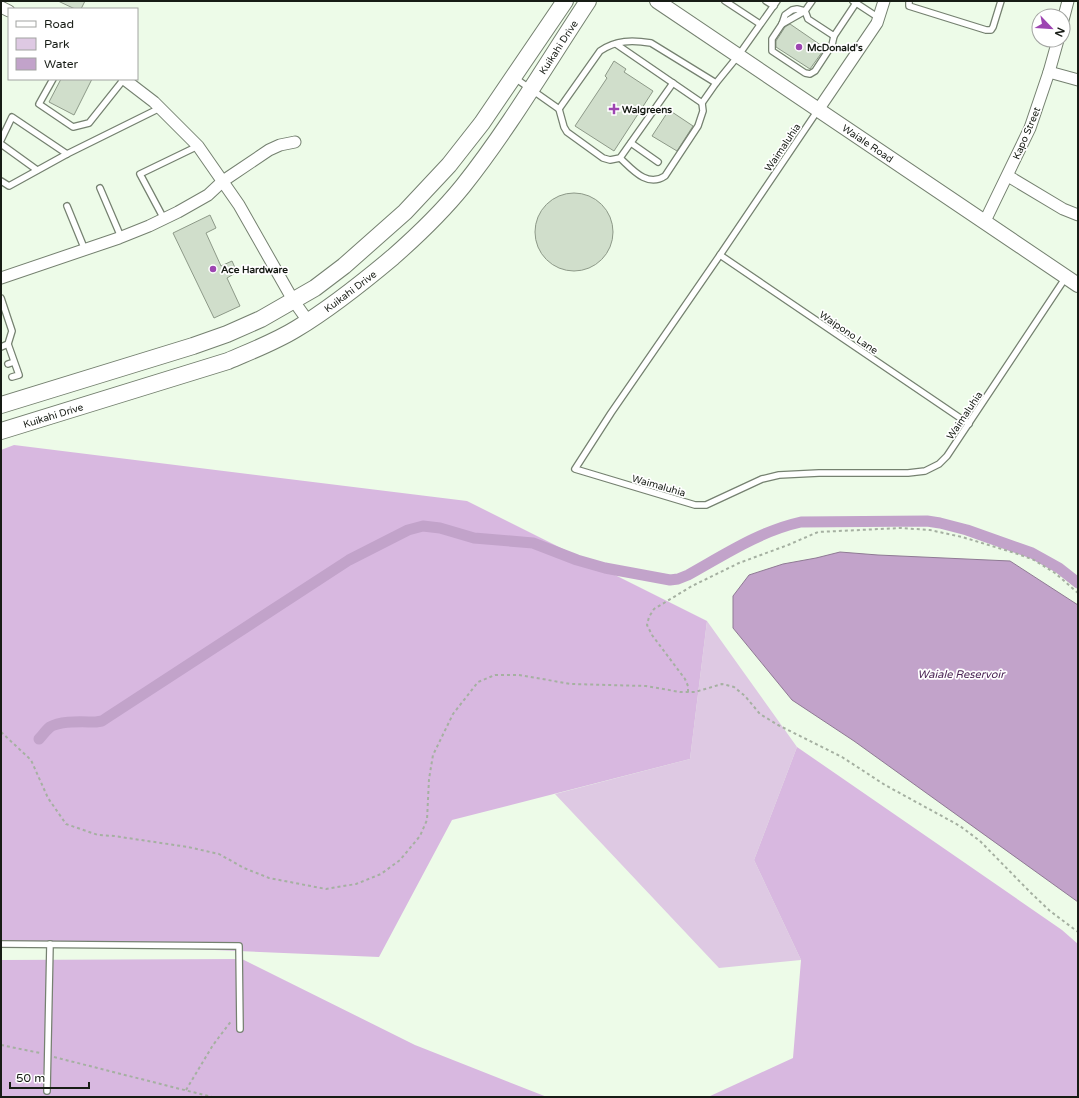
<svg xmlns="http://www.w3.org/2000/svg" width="1079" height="1098" viewBox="0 0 1079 1098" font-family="'Varela Round',sans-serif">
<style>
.green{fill:#dec9e3}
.forest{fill:#d8b8e0}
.water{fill:#c2a3ca;stroke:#8f7a94}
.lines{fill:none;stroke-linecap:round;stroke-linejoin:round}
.canal{stroke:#c2a3ca;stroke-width:11}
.building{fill:#d0decb;stroke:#8d9988}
.service-casing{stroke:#758170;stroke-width:8}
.minor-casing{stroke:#758170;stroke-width:13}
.tertiary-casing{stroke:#758170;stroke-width:16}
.secondary-casing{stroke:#758170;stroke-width:18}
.path{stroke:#a5b0a1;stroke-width:2;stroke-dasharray:3 3;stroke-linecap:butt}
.service{stroke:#fff;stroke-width:5.5}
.minor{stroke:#fff;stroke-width:11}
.tertiary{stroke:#fff;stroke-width:14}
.secondary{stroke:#fff;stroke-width:16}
.poi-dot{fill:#9d45b1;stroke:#fff;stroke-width:1.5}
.labels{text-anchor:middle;stroke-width:3.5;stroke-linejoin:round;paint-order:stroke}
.street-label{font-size:10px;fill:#171c15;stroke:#fff}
.poi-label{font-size:10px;font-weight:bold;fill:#171c15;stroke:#fff;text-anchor:start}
.water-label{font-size:11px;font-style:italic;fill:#482152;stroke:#fff}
</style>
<rect width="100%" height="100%" fill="#edfbe8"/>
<polygon class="green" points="707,621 797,747 754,860 801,960 719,968 555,794 690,759"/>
<g class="forest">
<polygon points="14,445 467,501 707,621 690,759 452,820 379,957 1,941 1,450"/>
<polygon points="797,747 1062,930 1078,944 1078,1097 708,1097 793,1058 801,960 754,860"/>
<polygon points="242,959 415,1045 547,1097 1,1097 1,960"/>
</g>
<polygon class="water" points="840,552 878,555 1010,561 1078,605 1078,902 854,741 792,700 733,628 733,596 749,575 783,564 816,558"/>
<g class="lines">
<path class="canal" d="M39 739C43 735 46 730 50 727 61 720 83 722 96 722L102 721 108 717 349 560 408 530 423 526 440 528 474 538 533 543 577 560 605 568 670 580 678 579 688 575C724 555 760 531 801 522L927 521 940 523 967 530 1032 553 1059 568 1078 583"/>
</g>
<g class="building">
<polygon points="58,1 85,1 81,9 75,9"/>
<polygon points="790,24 825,48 810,69 776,47 776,41 785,27"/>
<polygon points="614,61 626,69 624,72 653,91 614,151 575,126 607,78 605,76"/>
<polygon points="61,79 92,79 74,115 49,102"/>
<polygon points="669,110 693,126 677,151 652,136"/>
<circle cx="574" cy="232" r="39"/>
<polygon points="210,215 216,228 206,233 221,266 232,261 237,272 227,278 240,306 214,318 173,233"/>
</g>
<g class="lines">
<defs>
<g id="service">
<polyline points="725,1 760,24"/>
<polyline points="766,1 774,6"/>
<polyline points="812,1 805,11 808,19 834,36 856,3"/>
<polyline points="853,1 879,18"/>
<polyline points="909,1 909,6 986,30 991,30 993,27 1001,1"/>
<polyline points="805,11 797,9 792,10 785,15 782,24 772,39 772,51 805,73 810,74 815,71 832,45 834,36"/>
<polyline points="782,24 805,11"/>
<polyline points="616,44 702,103 716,83"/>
<polyline points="515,78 559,109 564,127 567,132 603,158 610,160 620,158 673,83"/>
<polyline points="53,79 39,104 73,127 89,123 124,79"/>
<path d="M559 109 600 51C616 40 632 40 651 43L716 83 738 56 777 1"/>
<polyline points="818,110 720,255 611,413 575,469 695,505 706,505 762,479 779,475 819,473 908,473 925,471 939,464 947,456 1066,277"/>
<polyline points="1,140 12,117 67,154"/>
<polyline points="631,143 658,162"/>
<polyline points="1,144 37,170"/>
<path d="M620 158C632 169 647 188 665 176L698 126 703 111 702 103"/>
<polyline points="1,181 9,186 67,154 160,108"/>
<polyline points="100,188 121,237"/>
<polyline points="67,206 85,250"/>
<polyline points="164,219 140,174 198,146"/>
<polyline points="720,255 969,424"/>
<polyline points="1,298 12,331 8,344 1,347"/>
<polyline points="8,344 19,375 12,377"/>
<polyline points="8,364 14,362"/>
<polyline points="1,944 239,946 240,1029"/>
<polyline points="47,1091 50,944"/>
</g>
<g id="minor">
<polyline points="1,7 9,11"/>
<polyline points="1063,20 1068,1"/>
<polyline points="1049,72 1078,80"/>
<polyline points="124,79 154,102 198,146 239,205 293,300 308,321"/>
<polyline points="818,110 877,23 884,1"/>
<polyline points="1008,176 1063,209 1078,215"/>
<polyline points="985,221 1030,128 1049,72 1058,40"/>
<polyline points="1,278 119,238 149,226 178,212 208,195 223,181 269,150 280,145 295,142"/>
</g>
<polyline id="tertiary" points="657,1 1078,285"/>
<g id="secondary">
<polyline points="1,405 193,346 227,334 261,319 315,288 344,266 405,212 449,165 482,123 565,1"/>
<path d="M1 431 228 361C251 351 275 342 296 329 331 308 362 283 393 257 418 235 442 212 463 186 509 128 547 63 588 1"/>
</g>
</defs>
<use href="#service" class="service-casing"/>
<use href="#minor" class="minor-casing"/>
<use href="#tertiary" class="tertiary-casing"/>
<use href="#secondary" class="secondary-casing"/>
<g class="path">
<polyline points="688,692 688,686 685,679 652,635 647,625 649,617 654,609 692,586 739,563 788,545 818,532 901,528 930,530 962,537 1015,553 1034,560 1055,573 1078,593"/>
<polyline points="1,732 31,760 48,798 66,824 98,835 114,836 188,847 219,854 244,868 269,878 326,889 356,884 381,874 400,860 420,836 427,820 429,779 433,755 453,714 478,682 495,675 519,675 571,684 646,686 680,692 695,692 722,684 734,687 745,696 760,714 778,725 842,757 885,785 960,826 980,841 1031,893 1050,911 1078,932"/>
<polyline points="1,1045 40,1053"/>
<polyline points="54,1057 212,1097"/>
<polyline points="186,1090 213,1045 232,1020"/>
</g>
<use href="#service" class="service"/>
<use href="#minor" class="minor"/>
<use href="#tertiary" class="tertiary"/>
<use href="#secondary" class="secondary"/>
</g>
<g class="poi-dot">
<circle cx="799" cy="47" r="4"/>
<path d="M612 103h4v4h4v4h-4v4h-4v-4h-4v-4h4z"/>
<circle cx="213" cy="269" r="4"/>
</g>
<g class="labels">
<g class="street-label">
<text transform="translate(558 47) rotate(-57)" y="4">Kuikahi Drive</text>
<text transform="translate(1026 133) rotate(-67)" y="4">Kapo Street</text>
<text transform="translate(868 143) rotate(34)" y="4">Waiale Road</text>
<text transform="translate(782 147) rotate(-56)" y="4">Waimaluhia</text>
<text transform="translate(350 291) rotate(-37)" y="4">Kuikahi Drive</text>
<text transform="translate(849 332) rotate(34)" y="4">Waipono Lane</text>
<text transform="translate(53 415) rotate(-17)" y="4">Kuikahi Drive</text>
<text transform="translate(964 415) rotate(-56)" y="4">Waimaluhia</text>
<text transform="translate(659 485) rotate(16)" y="4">Waimaluhia</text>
</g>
<g class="poi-label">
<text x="807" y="51">McDonald's</text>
<text x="622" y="113">Walgreens</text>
<text x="221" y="273">Ace Hardware</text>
</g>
<g class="water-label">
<text x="961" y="678">Waiale Reservoir</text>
</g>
</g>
<rect width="1079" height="1098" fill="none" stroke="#171c15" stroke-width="4"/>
<rect x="8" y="8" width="130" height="72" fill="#ffffff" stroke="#a2a4a1"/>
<rect x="16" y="21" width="20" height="6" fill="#ffffff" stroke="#a2a4a1"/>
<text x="44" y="28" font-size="12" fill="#171c15">Road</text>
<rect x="16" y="38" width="20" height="12" fill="#dec9e3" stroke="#a2a4a1"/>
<text x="44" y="48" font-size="12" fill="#171c15">Park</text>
<rect x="16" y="58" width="20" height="12" fill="#c2a3ca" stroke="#a2a4a1"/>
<text x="44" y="68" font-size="12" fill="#171c15">Water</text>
<g transform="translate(1051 28) rotate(115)"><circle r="19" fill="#ffffff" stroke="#a2a4a1"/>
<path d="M0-3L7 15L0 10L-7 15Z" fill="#9d45b1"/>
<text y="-6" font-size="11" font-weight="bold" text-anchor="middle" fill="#171c15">N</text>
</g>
<path d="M10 1082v6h79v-6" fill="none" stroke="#171c15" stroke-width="2"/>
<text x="16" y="1082" font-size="12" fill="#171c15" stroke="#ffffff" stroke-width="3" paint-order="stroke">50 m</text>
</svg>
